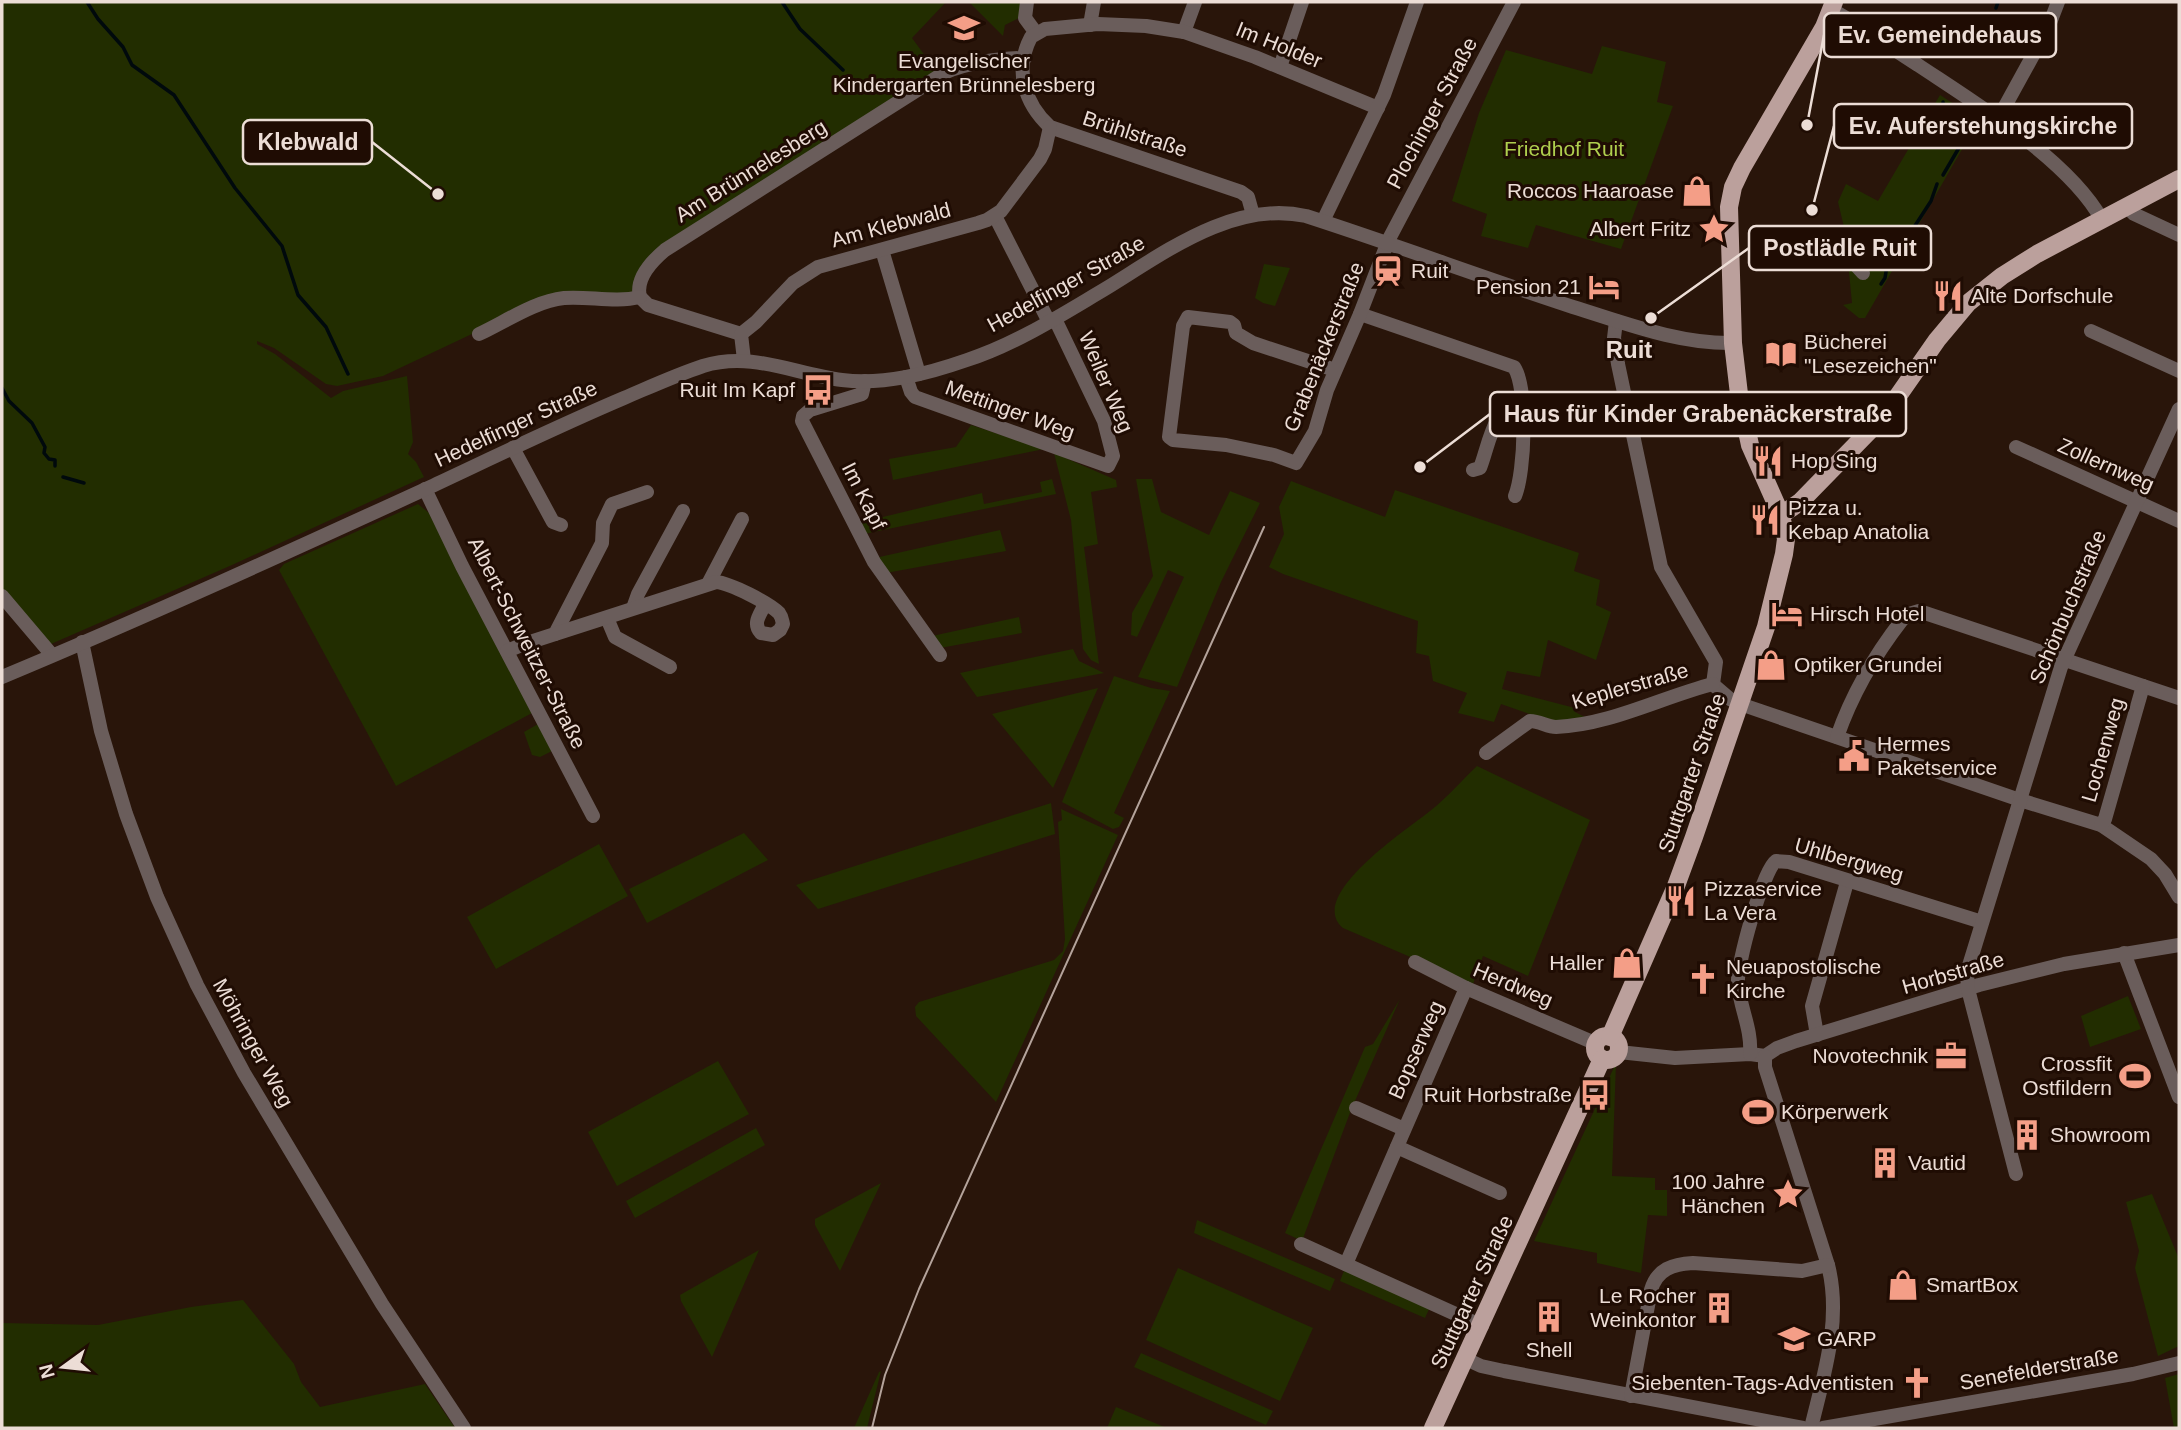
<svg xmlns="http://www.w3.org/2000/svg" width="2181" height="1430" viewBox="0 0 2181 1430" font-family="Helvetica,sans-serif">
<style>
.green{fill:#222d00}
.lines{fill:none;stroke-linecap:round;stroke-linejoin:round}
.stream{stroke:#00090c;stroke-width:3.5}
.minor{stroke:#6a5d5b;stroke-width:14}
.major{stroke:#bba09c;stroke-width:18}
.tram{stroke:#b4a39b;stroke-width:2}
.labels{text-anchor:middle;stroke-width:6;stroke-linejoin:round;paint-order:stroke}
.street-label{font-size:21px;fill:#ecddd6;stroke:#1f0c03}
.poi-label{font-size:21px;fill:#ecddd6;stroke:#1f0c03;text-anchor:start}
.park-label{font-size:21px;fill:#afcf4e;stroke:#1f0c03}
.quarter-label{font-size:24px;font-weight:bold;fill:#ecddd6;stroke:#1f0c03}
.leader{fill:none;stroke:#ecddd6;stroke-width:2.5}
.callout-dot{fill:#ecddd6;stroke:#1f0c03;stroke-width:2.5}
.callout{fill:#1f0c03;stroke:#ecddd6;stroke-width:2.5}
.callout-label{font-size:23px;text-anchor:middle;font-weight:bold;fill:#ecddd6}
</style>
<rect width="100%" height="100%" fill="#29150a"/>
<g class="green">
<polygon points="2,2 946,2 912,38 937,72 662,247 632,292 529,307 383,376 337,386 326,384 274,348 257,341 257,344 275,354 331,398 343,391 407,376 413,442 408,454 416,462 424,477 232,565 51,644 2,590"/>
<polygon points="969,2 1023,2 1021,17 1005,25 1003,36"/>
<polygon points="1602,46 1666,62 1657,102 1673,106 1621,249 1536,225 1528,248 1481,236 1487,214 1452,201 1479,113 1506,50 1592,74"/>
<polygon points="1940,95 1974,117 1976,125 1865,318 1859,318 1843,305 1852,303 1847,252 1838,253 1844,227 1838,202 1846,184 1878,201"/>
<polygon points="1264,264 1290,268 1275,306 1263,303 1255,298"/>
<polygon points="971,425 1044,449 893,480 889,459 956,447"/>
<polygon points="1054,453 1116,480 1117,487 1091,492 1098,544 1084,547 1099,664 1091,660 1083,649 1071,520"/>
<polygon points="1052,479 1056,494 864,534 858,523 982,493 984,504 1042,492 1040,482"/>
<polygon points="1136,479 1152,479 1161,512 1209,535 1230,491 1260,503 1221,582 1177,687 1138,677 1184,577 1168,570 1137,637 1131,635 1132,613 1153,576"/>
<polygon points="1291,481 1385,517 1395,490 1579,553 1574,571 1600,580 1596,605 1611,612 1596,660 1548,640 1540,677 1507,671 1502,689 1575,708 1575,712 1585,717 1552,722 1501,704 1494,722 1458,713 1467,693 1433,681 1429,656 1416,653 1418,621 1283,574 1269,567 1284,534 1279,507"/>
<polygon points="418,504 429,513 532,713 396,786 279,570 284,564"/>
<polygon points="1000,530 1006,551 886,573 875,558"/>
<polygon points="1019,617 1022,633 940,648 932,636"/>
<polygon points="1073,649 1079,661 1104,673 977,697 960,673"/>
<polygon points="1114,676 1151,688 1170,691 1114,813 1124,818 1119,827 1113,829 1062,802"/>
<polygon points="1098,688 1053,788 992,714"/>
<polygon points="538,724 552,751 540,757 532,755 524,732"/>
<path d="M1477 766 1590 820 1528 976 1483 956 1473 984 1343 928C1305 896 1408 829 1430 811 1447 798 1461 781 1477 766Z"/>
<polygon points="1051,803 1055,834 818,909 796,885"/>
<polygon points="1061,809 1118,835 996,1102 916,1016 915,1007 919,1002 1054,960 1063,951 1065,939 1058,822 1062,820"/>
<polygon points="744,833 768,860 647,923 629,889"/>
<polygon points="599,844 628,896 496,969 467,917"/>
<polygon points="2128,996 2141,1029 2090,1047 2081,1016"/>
<polygon points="1400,999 1351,1110 1302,1241 1285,1233 1365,1047 1373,1044"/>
<polygon points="718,1061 749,1114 617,1186 588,1132"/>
<polygon points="1616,1063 1612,1176 1655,1178 1655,1190 1667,1190 1667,1216 1648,1215 1641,1273 1597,1263 1597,1253 1534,1241"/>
<polygon points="756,1128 765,1145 635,1218 626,1201"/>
<polygon points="881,1183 840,1271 815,1225 815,1219"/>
<polygon points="2152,1194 2179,1259 2179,1346 2158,1356 2135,1268 2139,1251 2126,1202"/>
<polygon points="1197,1220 1335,1279 1330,1291 1194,1233"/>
<polygon points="759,1250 712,1357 681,1301 680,1295"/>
<polygon points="1178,1268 1313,1328 1280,1401 1146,1340"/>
<polygon points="1345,1268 1430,1307 1425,1318 1340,1281"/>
<polygon points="243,1300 294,1364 301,1382 320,1407 425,1384 455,1428 2,1428 2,1323 98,1325 191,1307"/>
<polygon points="1141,1353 1273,1411 1266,1425 1134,1367"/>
<polygon points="881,1371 867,1428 854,1428 879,1372"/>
<polygon points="2179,1374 2179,1428 2174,1428 2165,1378"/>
<polygon points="1116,1407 1167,1428 1107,1428"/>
</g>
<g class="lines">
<g class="stream">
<polyline points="87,2 98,19 123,47 132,65 174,95 235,188 282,246 298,295 326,327 348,374"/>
<polyline points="782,2 800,29 843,70"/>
<polyline points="1996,8 1998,2"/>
<polyline points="1943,102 1944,108 1964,119 1970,129 1943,175"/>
<polyline points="1896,255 1931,201 1937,184"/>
<polyline points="1881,284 1885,278 1887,266"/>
<polyline points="2,388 9,401 32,423 45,447 44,453 49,459 55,460 55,466"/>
<polyline points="63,477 84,483"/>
</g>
<g class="minor">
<polyline points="1027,2 1025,18 1036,33"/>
<path d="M1832 10C1862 26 1889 47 1918 65 1975 103 2069 160 2102 220"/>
<polyline points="1090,25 1094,2"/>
<polyline points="1184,32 1195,2"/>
<polyline points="1280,67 1302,2"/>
<polyline points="1998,119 2048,28 2058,2"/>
<polyline points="2127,207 2134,214 2179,235"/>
<path d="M1253 215 1248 197 1241 192 1050 127C1024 103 1014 69 1031 37L1045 29 1098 24 1146 26 1184 32 1255 57 1378 108"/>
<polyline points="995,216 1049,322"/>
<polyline points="1323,221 1384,95 1417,2"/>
<polyline points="1856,242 1851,260 1863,273"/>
<polyline points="882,250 919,374"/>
<polyline points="1851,260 1875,256"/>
<path d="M640 297C635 278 652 261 665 250L944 73C963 63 1003 58 1025 58"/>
<polyline points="640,297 648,305 741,334"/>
<path d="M1360 314 1514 367C1528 388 1525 472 1515 496"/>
<polyline points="1616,321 1614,338 1618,364 1661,567 1716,662 1713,684 1716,687 1730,699 1746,706 2020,800 2101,825 2151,859 2165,874 2179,897"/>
<polyline points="2091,331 2179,371"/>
<path d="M479 334C505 322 535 301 564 298 589 296 615 303 640 297"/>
<polyline points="744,360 741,334 756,322 793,283 818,267 978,223 987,220 1001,211 1040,159 1045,149 1050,127"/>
<polyline points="1335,370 1253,343 1236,333 1234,325 1230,322 1188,317 1183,326 1169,437 1173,440 1226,445 1274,455 1296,463 1315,431 1327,390 1360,314 1389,239 1514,2"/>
<polyline points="906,377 911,392 915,397 1108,466 1113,456 1104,421 1055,319"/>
<polyline points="865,381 862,394 810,410 803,416 802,421 874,562 940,655"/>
<polyline points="2016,447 2179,521"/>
<polyline points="513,448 553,522 561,525"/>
<path d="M1473 470 1480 468C1489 445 1493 407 1521 400"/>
<polyline points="425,489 462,566 593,816"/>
<polyline points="708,584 742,519"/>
<polyline points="2,596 52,655"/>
<polyline points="633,608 638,594 683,511"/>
<polyline points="607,618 615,637 670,667"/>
<polyline points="555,634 602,543 603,523 612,504 647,492"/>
<polyline points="82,642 101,731 126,814 157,897 197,985 244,1073 382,1304 464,1428"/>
<path d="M507 651 524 644 716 582C730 583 769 603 779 613 782 617 782 620 783 624L780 630 773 635 761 633C752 623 760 615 765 604"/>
<path d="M2 677C146 617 288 552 430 487 494 457 558 426 624 398 650 387 676 375 703 366 752 351 794 374 842 380 884 385 927 374 967 360 1016 344 1061 315 1105 289 1164 253 1233 200 1306 216 1396 245 1484 278 1573 307 1625 323 1678 344 1733 343"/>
<path d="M1837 737C1852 694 1874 656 1902 620L1909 614 1919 611 2179 698"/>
<path d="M1486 753 1530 721C1540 721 1547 727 1556 727 1610 725 1662 697 1713 684"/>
<polyline points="2101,825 2105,819 2143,686"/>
<polyline points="2124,953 2179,1097"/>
<polyline points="1415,962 1466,988 1597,1044"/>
<polyline points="1817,1035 1812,1006 1847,882"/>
<polyline points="1619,1052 1675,1058 1750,1054 1765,1056 1777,1048 1796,1041 1979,985 2064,964 2179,945"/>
<path d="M1750 1054C1752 1029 1740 1008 1738 984 1736 966 1763 870 1776 861L1789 862 1982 922"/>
<path d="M1765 1056V1067L1828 1265C1842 1320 1824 1374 1811 1428"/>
<polyline points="1356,1108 1404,1129"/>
<polyline points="1397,1147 1500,1193"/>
<polyline points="2016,1174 1968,989 1967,972 2061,667 2179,409"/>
<polyline points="1301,1244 1482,1326"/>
<polyline points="1346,1264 1466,988"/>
<polyline points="1466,1359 1481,1366 1504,1371 1803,1428"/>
<path d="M1631 1396 1651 1290C1657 1269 1673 1264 1693 1263L1802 1271 1828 1265"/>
<polyline points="1823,1428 2133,1374 2179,1363"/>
</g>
<g class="major">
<polyline points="1781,515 1800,502 1884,416 1937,340 1968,303 2002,276 2037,254 2179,179"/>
<circle cx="1607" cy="1048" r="12"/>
<polyline points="1610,1037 1676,886 1694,837 1766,627 1784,554 1786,539 1781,515 1750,445 1739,394 1733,343 1729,207 1733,187 1742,168 1824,27 1834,2"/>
<polyline points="1433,1428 1602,1059"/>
</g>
<polyline class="tram" points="872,1428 885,1375 919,1289 1264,527"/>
</g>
<defs>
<symbol id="school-bare" viewBox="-9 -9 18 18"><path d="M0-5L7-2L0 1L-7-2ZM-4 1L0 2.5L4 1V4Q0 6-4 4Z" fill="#f49e87" stroke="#1f0c03" stroke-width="2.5" paint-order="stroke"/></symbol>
<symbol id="shop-bare" viewBox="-9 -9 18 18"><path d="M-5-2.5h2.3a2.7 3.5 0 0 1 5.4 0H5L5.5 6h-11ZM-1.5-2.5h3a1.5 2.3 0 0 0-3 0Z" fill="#f49e87" stroke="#1f0c03" stroke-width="2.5" paint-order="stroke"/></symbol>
<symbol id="sight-bare" viewBox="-9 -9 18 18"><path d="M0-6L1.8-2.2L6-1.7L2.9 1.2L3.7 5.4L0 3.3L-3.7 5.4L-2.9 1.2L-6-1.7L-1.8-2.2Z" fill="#f49e87" stroke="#1f0c03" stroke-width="2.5" paint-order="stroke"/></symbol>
<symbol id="station-bare" viewBox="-9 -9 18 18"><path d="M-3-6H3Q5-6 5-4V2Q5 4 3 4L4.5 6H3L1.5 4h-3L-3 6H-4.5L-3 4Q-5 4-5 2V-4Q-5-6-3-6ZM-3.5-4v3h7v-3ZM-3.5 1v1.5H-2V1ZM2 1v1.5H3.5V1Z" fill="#f49e87" stroke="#1f0c03" stroke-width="2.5" paint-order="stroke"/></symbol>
<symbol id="hotel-bare" viewBox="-9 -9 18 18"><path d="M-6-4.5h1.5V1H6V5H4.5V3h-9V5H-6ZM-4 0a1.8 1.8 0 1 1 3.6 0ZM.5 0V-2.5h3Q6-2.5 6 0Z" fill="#f49e87" stroke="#1f0c03" stroke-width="2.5" paint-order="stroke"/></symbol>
<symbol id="restaurant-bare" viewBox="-9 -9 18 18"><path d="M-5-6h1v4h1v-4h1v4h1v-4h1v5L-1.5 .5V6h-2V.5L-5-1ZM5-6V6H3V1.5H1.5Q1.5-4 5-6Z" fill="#f49e87" stroke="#1f0c03" stroke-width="2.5" paint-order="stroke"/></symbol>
<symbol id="library-bare" viewBox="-9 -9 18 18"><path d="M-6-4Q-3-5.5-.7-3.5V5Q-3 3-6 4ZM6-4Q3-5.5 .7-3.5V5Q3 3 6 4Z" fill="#f49e87" stroke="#1f0c03" stroke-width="2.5" paint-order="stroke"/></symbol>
<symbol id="bus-bare" viewBox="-9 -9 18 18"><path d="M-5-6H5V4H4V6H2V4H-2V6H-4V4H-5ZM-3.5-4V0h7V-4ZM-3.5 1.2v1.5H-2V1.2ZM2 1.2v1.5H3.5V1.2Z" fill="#f49e87" stroke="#1f0c03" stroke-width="2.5" paint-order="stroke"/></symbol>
<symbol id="civic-bare" viewBox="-9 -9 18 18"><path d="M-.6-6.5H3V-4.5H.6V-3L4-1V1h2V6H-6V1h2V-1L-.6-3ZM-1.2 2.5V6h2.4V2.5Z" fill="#f49e87" stroke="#1f0c03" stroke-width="2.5" paint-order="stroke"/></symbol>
<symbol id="church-bare" viewBox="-9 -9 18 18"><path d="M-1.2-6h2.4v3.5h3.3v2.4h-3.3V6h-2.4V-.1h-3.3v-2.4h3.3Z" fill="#f49e87" stroke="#1f0c03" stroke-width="2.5" paint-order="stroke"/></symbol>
<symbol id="office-bare" viewBox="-9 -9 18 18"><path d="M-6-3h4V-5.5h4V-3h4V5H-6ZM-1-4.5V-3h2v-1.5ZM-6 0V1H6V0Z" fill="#f49e87" stroke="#1f0c03" stroke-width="2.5" paint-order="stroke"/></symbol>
<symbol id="stadium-bare" viewBox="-9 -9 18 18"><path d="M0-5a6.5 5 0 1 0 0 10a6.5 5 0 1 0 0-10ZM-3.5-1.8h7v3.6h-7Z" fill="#f49e87" stroke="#1f0c03" stroke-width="2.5" paint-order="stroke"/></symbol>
<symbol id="building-bare" viewBox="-9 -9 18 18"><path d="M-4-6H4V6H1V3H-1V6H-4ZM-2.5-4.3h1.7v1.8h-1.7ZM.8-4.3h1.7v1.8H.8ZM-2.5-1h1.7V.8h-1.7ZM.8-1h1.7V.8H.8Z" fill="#f49e87" stroke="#1f0c03" stroke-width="2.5" paint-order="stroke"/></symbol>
</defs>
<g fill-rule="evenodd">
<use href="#school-bare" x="942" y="6" width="44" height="44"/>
<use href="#shop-bare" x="1675" y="169" width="44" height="44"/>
<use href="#sight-bare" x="1692" y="207" width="44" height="44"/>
<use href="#station-bare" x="1366" y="249" width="44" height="44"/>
<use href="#hotel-bare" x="1582" y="265" width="44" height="44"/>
<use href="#restaurant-bare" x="1926" y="274" width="44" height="44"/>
<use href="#library-bare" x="1759" y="332" width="44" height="44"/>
<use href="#bus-bare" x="796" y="368" width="44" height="44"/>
<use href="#restaurant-bare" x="1746" y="439" width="44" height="44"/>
<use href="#restaurant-bare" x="1743" y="498" width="44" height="44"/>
<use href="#hotel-bare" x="1765" y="592" width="44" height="44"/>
<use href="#shop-bare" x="1749" y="643" width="44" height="44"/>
<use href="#civic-bare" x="1832" y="734" width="44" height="44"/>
<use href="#restaurant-bare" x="1659" y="879" width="44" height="44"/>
<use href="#shop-bare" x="1605" y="941" width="44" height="44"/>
<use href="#church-bare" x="1681" y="957" width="44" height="44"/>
<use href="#office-bare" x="1929" y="1034" width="44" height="44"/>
<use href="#stadium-bare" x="2113" y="1054" width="44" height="44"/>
<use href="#bus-bare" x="1573" y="1073" width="44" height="44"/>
<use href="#stadium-bare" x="1736" y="1090" width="44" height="44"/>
<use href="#building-bare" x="2005" y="1113" width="44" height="44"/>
<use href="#building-bare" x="1863" y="1141" width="44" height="44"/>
<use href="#sight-bare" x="1766" y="1172" width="44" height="44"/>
<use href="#shop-bare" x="1881" y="1263" width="44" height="44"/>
<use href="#building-bare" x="1697" y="1286" width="44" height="44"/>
<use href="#building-bare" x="1527" y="1295" width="44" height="44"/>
<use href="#school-bare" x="1772" y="1317" width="44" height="44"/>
<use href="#church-bare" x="1895" y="1361" width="44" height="44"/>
</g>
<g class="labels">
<g class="street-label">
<text transform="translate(1279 45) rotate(22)" y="7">Im Holder</text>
<text transform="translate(1432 113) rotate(-62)" y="7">Plochinger Straße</text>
<text transform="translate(1135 134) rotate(18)" y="7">Brühlstraße</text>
<text transform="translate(751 171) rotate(-32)" y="7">Am Brünnelesberg</text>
<text transform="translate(891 225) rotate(-15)" y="7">Am Klebwald</text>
<text transform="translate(1066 284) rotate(-29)" y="7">Hedelfinger Straße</text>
<text transform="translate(1324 347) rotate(-68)" y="7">Grabenäckerstraße</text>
<text transform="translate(1106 382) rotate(67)" y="7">Weiler Weg</text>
<text transform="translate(1010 410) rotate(20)" y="7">Mettinger Weg</text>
<text transform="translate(516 424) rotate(-25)" y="7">Hedelfinger Straße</text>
<text transform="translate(2106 465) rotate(24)" y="7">Zollernweg</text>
<text transform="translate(864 496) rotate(63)" y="7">Im Kapf</text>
<text transform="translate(2068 607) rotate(-67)" y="7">Schönbuchstraße</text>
<text transform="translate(527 643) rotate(63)" y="7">Albert-Schweitzer-Straße</text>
<text transform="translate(1630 686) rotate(-16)" y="7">Keplerstraße</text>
<text transform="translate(2103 750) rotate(-74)" y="7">Lochenweg</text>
<text transform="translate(1692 773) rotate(-71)" y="7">Stuttgarter Straße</text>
<text transform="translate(1849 860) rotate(16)" y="7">Uhlbergweg</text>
<text transform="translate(1953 973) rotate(-16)" y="7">Horbstraße</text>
<text transform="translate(1513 985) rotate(23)" y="7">Herdweg</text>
<text transform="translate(253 1043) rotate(61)" y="7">Möhringer Weg</text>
<text transform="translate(1416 1050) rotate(-66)" y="7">Bopserweg</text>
<text transform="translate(1472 1292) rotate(-65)" y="7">Stuttgarter Straße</text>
<text transform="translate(2039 1369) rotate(-10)" y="7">Senefelderstraße</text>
</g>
<g class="poi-label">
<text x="964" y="68" text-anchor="middle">Evangelischer<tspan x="964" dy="24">Kindergarten Brünnelesberg</tspan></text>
<text x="1674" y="198" text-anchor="end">Roccos Haaroase</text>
<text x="1691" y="236" text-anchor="end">Albert Fritz</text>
<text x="1411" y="278">Ruit</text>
<text x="1581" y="294" text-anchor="end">Pension 21</text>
<text x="1971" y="303">Alte Dorfschule</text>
<text x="1804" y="349">Bücherei<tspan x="1804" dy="24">"Lesezeichen"</tspan></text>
<text x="795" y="397" text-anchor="end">Ruit Im Kapf</text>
<text x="1791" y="468">Hop Sing</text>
<text x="1788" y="515">Pizza u.<tspan x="1788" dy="24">Kebap Anatolia</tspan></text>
<text x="1810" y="621">Hirsch Hotel</text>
<text x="1794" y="672">Optiker Grundei</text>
<text x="1877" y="751">Hermes<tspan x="1877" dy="24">Paketservice</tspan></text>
<text x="1704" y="896">Pizzaservice<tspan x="1704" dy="24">La Vera</tspan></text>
<text x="1604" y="970" text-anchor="end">Haller</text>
<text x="1726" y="974">Neuapostolische<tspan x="1726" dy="24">Kirche</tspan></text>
<text x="1928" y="1063" text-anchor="end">Novotechnik</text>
<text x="2112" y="1071" text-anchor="end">Crossfit<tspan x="2112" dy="24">Ostfildern</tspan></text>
<text x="1572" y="1102" text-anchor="end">Ruit Horbstraße</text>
<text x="1781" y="1119">Körperwerk</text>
<text x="2050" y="1142">Showroom</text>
<text x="1908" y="1170">Vautid</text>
<text x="1765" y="1189" text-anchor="end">100 Jahre<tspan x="1765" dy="24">Hänchen</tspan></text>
<text x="1926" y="1292">SmartBox</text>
<text x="1696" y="1303" text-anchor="end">Le Rocher<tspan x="1696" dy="24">Weinkontor</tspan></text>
<text x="1817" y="1346">GARP</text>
<text x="1549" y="1357" text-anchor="middle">Shell</text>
<text x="1894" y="1390" text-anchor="end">Siebenten-Tags-Adventisten</text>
</g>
<g class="park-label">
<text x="1564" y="156">Friedhof Ruit</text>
</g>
<g class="quarter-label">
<text x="1629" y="358">Ruit</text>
</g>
</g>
<path class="leader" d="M1807 125L1824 35M1812 210L1834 126M438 194L372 142M1651 318L1749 248M1420 467L1490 414"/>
<g class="callout-dot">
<circle cx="1807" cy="125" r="7"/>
<circle cx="1812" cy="210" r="7"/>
<circle cx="438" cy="194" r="7"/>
<circle cx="1651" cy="318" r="7"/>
<circle cx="1420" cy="467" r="7"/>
</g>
<g class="callout">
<rect x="1824" y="13" width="232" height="44" rx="7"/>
<rect x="1834" y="104" width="298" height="44" rx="7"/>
<rect x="243" y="120" width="129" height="44" rx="7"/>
<rect x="1749" y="226" width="182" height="44" rx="7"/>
<rect x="1490" y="392" width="416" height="44" rx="7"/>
</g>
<g class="callout-label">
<text x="1940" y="43">Ev. Gemeindehaus</text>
<text x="1983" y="134">Ev. Auferstehungskirche</text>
<text x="308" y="150">Klebwald</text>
<text x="1840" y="256">Postlädle Ruit</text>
<text x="1698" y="422">Haus für Kinder Grabenäckerstraße</text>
</g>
<rect width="2181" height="1430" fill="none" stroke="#ecddd6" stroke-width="7"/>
<g transform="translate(63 1367) rotate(255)" stroke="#1f0c03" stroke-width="5" paint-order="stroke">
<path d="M0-5L12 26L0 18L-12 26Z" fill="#ecddd6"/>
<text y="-10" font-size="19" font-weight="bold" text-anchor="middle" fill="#ecddd6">N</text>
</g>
</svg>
